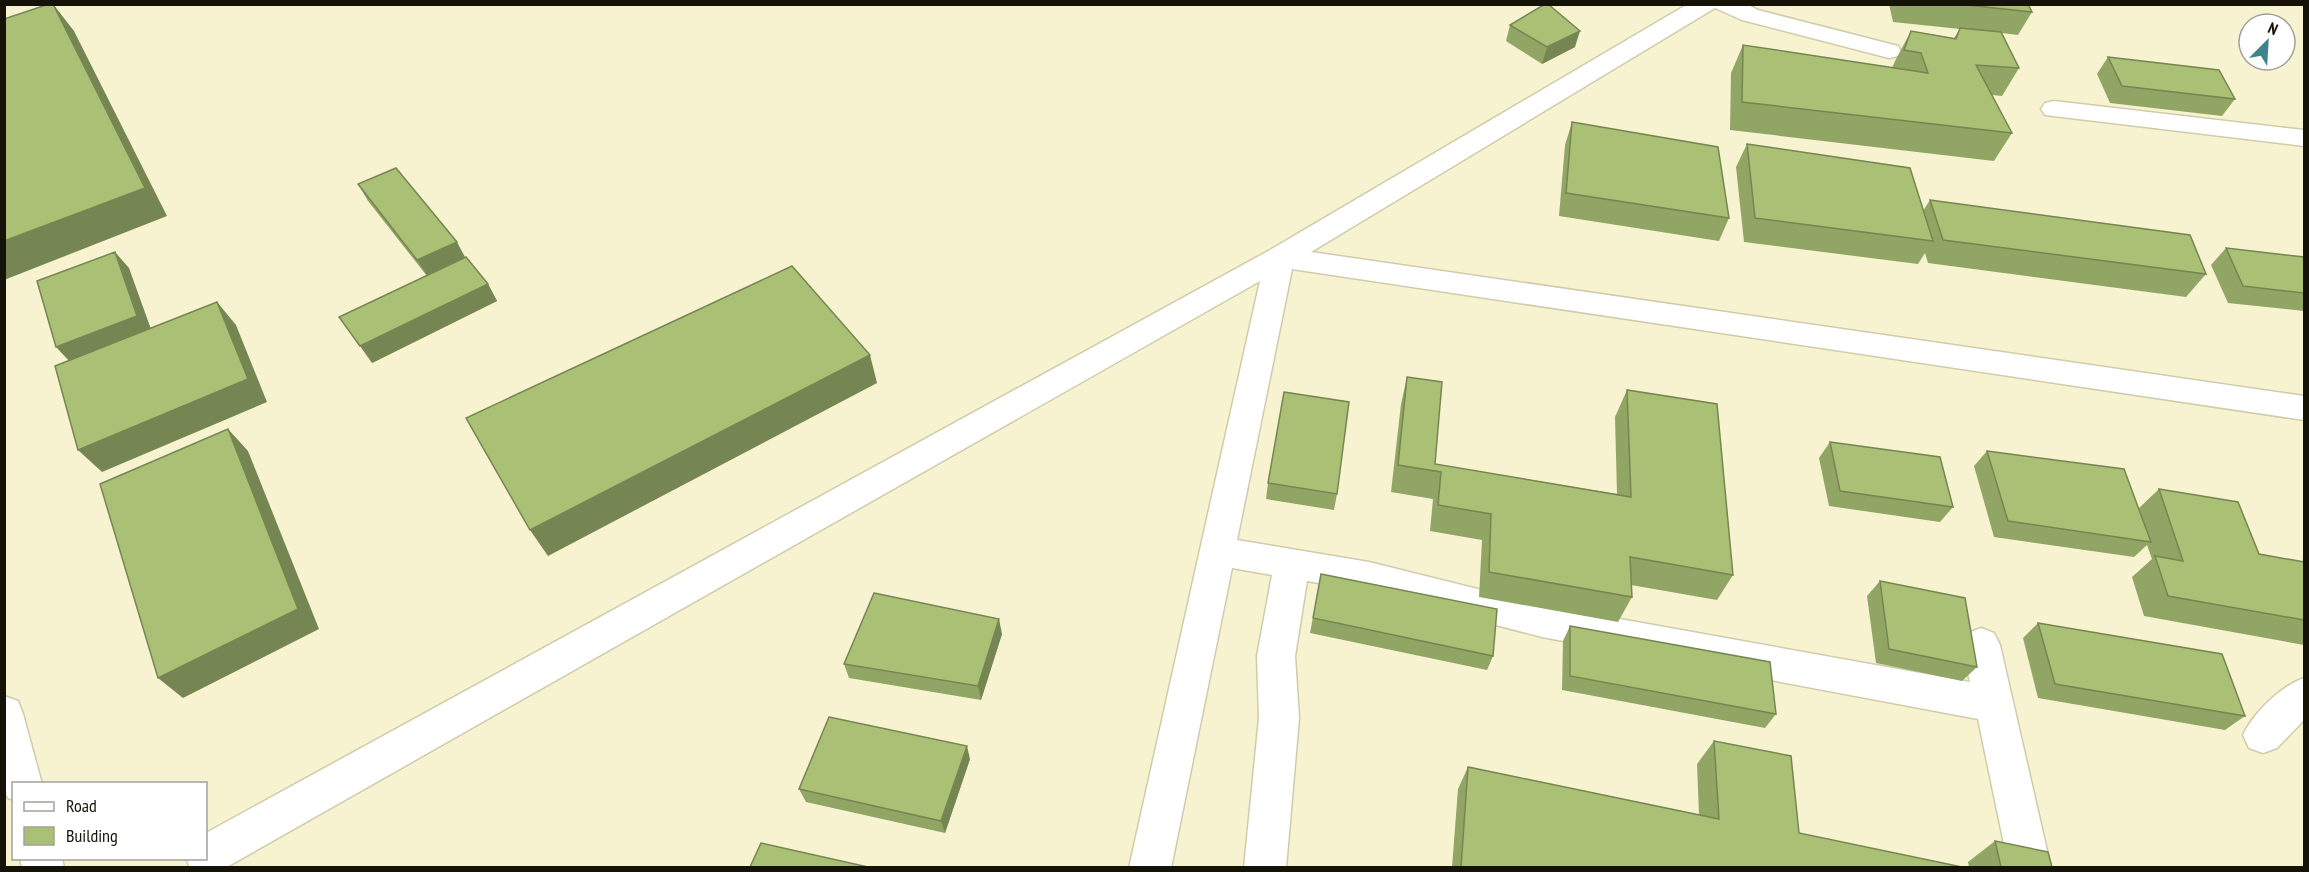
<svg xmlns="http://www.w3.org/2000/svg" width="2309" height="872" viewBox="0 0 2309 872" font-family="'PT Sans Narrow',sans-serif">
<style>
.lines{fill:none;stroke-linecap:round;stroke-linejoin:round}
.street-casing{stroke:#d0ccab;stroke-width:3}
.street{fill:#fff;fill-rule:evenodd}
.wall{fill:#91a565}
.shaded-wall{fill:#768652}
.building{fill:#a9c075;stroke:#768652;stroke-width:1.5}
</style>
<rect width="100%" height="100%" fill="#f7f3d1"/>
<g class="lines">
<defs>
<g id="street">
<polygon points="1688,4 1746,4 1758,10 1898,46 1901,51 1898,56 1889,58 1742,20 1715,8 1311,252 2304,396 2304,420 1292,269 1237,540 1369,562 1542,605 1970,682 1962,645 1968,633 1981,628 1994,633 2000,645 2051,868 2009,868 1978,719 1542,637 1369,592 1307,581 1295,656 1299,718 1286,868 1244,868 1259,718 1257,656 1272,575 1232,568 1171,868 1129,868 1260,281 225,868 190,868 186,858 206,858 206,833 1270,250"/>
<polygon points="2054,101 2304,130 2304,146 2045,115 2041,109 2045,103"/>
<path d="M2304 678V720L2277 748 2263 753 2249 748 2243 735C2254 712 2281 686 2304 678Z"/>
<polygon points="4,696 18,701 23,714 42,784 14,784 14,800 8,798 4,790"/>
<polygon points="20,858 62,858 64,868 22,868"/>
</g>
</defs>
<use href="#street" class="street-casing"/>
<use href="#street" class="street"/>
</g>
<g class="wall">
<polygon points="1889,4 2028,4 2032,12 2018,35 2002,33 2019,68 2002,96 1992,95 2012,133 1994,161 1730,130 1731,73 1743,45 1892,68 1896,59 1911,31 1954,38 1960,29 1893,22"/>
<polygon points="1510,25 1575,47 1542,64 1506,41"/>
<polygon points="2108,57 2235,99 2222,116 2110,103 2097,74"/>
<polygon points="1572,122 1729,218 1719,241 1559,216 1565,145"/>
<polygon points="1747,144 1923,211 1930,200 2206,274 2186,297 1928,263 1925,253 1918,264 1744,242 1736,167"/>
<polygon points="358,184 465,257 488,284 497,301 372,363 427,276 368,201"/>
<polygon points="2226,248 2304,257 2304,311 2228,303 2211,265"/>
<polygon points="1407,377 1435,464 1617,494 1615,417 1627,390 1733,575 1717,600 1631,585 1632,597 1618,622 1479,597 1482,540 1430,531 1433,499 1391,492 1401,404"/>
<polygon points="1830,442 1953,507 1940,522 1829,506 1819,458"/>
<polygon points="1987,451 2138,509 2159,489 2259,554 2304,562 2304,645 2144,616 2132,577 2152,559 2147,545 2134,557 1994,537 1974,466"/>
<polygon points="1268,483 1337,494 1334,510 1266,499"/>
<polygon points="1321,574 1493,656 1487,670 1310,633"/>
<polygon points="1880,581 1977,667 1962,681 1876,663 1867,596"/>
<polygon points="2038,623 2245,716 2225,730 2038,698 2023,638"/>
<polygon points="1570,626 1776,714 1765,728 1562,690 1563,641"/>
<polygon points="1002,634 981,700 849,678 844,664"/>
<polygon points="1714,741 1799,833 1962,867 1452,867 1458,789 1468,767 1699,815 1697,764"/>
<polygon points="970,759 945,833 806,802 799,789"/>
<polygon points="1995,841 2052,867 1969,867 1968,862"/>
</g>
<g class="shaded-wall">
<polygon points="53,4 74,31 167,216 4,280 4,241"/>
<polygon points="1580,31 1575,47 1542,64 1547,47"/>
<polygon points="457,242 466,259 428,277 417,260"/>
<polygon points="115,252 129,268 152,332 72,364 56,347"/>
<polygon points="488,284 497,301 372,363 360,346"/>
<polygon points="217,302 236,325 267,402 102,472 78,450"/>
<polygon points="870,355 877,383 548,556 530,530"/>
<polygon points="228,429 248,451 319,629 183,698 158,678"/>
<polygon points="999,619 1002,634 981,700 978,686"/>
<polygon points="967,746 970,759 945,833 941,821"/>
</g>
<g class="building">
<polygon points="49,4 53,4 145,188 4,241 4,19"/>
<polygon points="1545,4 1548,4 1580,31 1547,47 1510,25"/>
<polygon points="1958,4 2028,4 2032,12"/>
<polygon points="1960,28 2001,32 2019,68 1976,65 2012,133 1742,102 1743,45 1928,73 1921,53 1904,50 1911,31 1956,39"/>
<polygon points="2108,57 2219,70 2235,99 2122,86"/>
<polygon points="1572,122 1718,147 1729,218 1566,193"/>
<polygon points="1747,144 1910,168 1933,241 1755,218"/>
<polygon points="396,168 457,242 417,260 358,184"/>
<polygon points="1930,200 2190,235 2206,274 1943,240"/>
<polygon points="2226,248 2304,257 2304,293 2243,286"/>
<polygon points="115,252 137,316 56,347 37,281"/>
<polygon points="466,257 488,284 360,346 339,317"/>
<polygon points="792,266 870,355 530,530 466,418"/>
<polygon points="217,302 248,379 78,450 55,366"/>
<polygon points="1407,377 1442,382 1435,464 1631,497 1627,390 1717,404 1733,575 1630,557 1632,597 1489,572 1491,514 1438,505 1441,472 1398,465"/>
<polygon points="1284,392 1349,402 1337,494 1268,483"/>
<polygon points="228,429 298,609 158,678 100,484"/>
<polygon points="1830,442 1940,457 1953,507 1840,491"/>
<polygon points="1987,451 2124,469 2151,542 2008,521"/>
<polygon points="2159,489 2238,502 2259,554 2304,562 2304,620 2168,596 2155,556 2183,561"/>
<polygon points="1321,574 1497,609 1493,656 1313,618"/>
<polygon points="1880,581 1965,598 1977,667 1889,649"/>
<polygon points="874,593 999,619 978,686 844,664"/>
<polygon points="2038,623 2222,654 2245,716 2055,684"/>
<polygon points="1570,626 1770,662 1776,714 1570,676"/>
<polygon points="829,717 967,746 941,821 799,789"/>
<polygon points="1714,741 1791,756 1799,833 1962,867 1461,867 1468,767 1719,819"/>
<polygon points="1995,841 2048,852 2052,867 2001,867"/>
<polygon points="761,843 868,867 750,867"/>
</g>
<rect width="2309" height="872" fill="none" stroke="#151307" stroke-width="12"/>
<rect x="12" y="782" width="195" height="78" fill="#ffffff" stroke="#a1a19c" stroke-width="1.5"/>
<rect x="24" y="802" width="30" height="9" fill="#ffffff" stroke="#a1a19c" stroke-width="1.5"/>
<text x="66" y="812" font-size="18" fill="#151307">Road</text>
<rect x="24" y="827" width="30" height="18" fill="#a9c075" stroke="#a1a19c" stroke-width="1.5"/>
<text x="66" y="842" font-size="18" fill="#151307">Building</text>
<g transform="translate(2267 42) rotate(24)"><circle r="28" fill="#ffffff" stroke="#a1a19c" stroke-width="1.5"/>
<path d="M0-4.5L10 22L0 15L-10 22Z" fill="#3d848d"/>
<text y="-9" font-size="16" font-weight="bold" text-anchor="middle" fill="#151307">N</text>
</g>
</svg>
